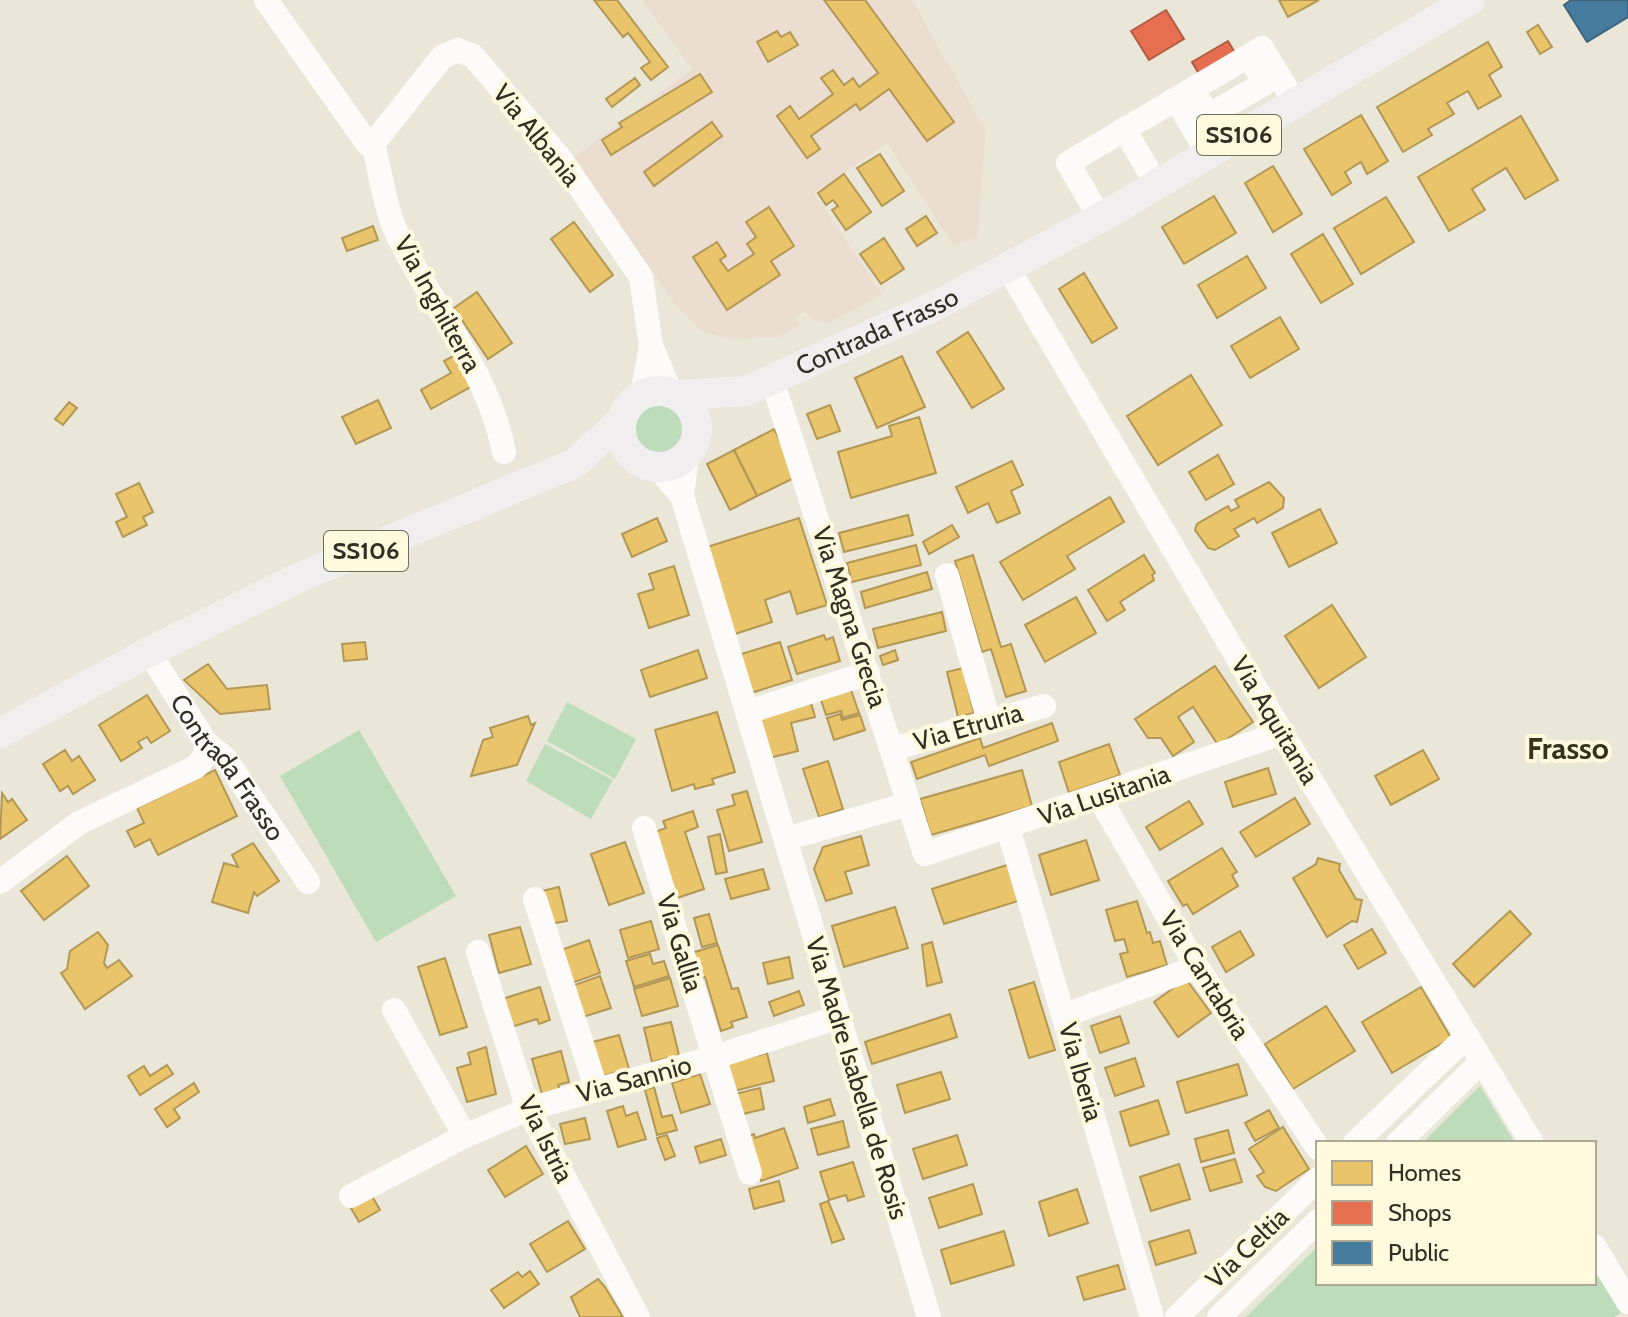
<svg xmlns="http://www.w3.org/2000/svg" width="1628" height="1317" viewBox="0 0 1628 1317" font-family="Cabin,sans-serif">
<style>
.education{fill:#ecddd1}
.green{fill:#bddcba}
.homes{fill:#e9c46a;stroke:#b29755;stroke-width:2}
.shops{fill:#e76f51;stroke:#b05c44;stroke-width:2}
.public{fill:#457b9d;stroke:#3f6479;stroke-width:2}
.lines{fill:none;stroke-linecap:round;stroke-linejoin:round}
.minor{stroke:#fcfbf9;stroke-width:24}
.major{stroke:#f1eef0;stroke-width:30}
.labels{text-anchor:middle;stroke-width:8;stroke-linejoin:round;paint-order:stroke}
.shield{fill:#fffade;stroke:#6f6c5c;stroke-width:2}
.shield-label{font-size:24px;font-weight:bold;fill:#312f24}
.street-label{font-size:26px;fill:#312f24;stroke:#fffade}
.quarter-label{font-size:30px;font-weight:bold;fill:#36321b;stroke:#fffade}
</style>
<rect width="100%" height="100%" fill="#eae7d8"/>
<polygon class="education" points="642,0 912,0 986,131 977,238 954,246 887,143 814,193 883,295 826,324 814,321 805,311 795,317 800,325 777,338 730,339 701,331 677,307 573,158 692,69"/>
<g class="green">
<circle cx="659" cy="428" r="26"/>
<polygon points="567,702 636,739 615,779 547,741"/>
<polygon points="359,730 456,896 376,942 280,776"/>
<polygon points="545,744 613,780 591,819 526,781"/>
<polygon points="1480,1086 1515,1143 1422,1143"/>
<polygon points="1318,1246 1318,1283 1594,1283 1594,1270 1621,1313 1614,1317 1246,1317"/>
</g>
<g class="homes">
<polygon points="594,0 617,0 668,67 651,80 641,68 650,62 628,33 623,37"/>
<polygon points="824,0 865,0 954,122 927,141 889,89 860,110 856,104 811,136 820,149 807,158 777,116 790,106 799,119 833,94 821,78 833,70 844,85 853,78 859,87 878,73"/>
<polygon points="1279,0 1319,0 1288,17"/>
<polygon points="1538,25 1552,47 1540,54 1527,32"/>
<polygon points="777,31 781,37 790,32 798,45 768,62 757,42"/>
<polygon points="1488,42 1502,67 1489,75 1501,96 1478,109 1468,91 1447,103 1454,114 1428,129 1432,135 1403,152 1377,107"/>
<polygon points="700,74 712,92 611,155 602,140 622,127 619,123"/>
<polygon points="635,78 640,85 612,107 606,99"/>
<polygon points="1361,115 1388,161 1367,174 1361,162 1345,172 1351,183 1332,195 1304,149"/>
<polygon points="1521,116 1558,180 1525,199 1506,168 1472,189 1485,210 1449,231 1418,177"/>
<polygon points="712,122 722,136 654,186 644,172"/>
<polygon points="880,154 904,191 882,206 857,168"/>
<polygon points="1273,166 1302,214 1273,232 1245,183"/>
<polygon points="844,174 871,212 846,230 832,210 838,206 833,200 826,205 818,193"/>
<polygon points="1214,196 1236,233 1184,264 1162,227"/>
<polygon points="1386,197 1414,242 1361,274 1334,228"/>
<polygon points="769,207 794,246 771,261 780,275 727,310 693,257 717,242 726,256 720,260 728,271 754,254 747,244 756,237 746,222"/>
<polygon points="926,216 937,233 917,246 906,229"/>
<polygon points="574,222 613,275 590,292 551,239"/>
<polygon points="373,226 378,240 347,251 342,238"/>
<polygon points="1323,234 1353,284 1321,303 1291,254"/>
<polygon points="884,238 904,269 881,284 860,254"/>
<polygon points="1247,256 1266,288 1217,318 1198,285"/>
<polygon points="1084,273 1117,328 1092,343 1059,289"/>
<polygon points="477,292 512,343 488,359 454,308"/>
<polygon points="1280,317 1299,349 1250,378 1231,346"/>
<polygon points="968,332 1004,389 972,408 937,352"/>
<polygon points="457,354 474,385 431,409 421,390 451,373 444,361"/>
<polygon points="902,356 925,407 877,428 855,378"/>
<polygon points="1191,375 1222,425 1158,465 1127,416"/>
<polygon points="378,400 391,428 356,444 342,417"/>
<polygon points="69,402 77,408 63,425 55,419"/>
<polygon points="830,405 840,431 817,439 807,414"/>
<polygon points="919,417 936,473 851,498 838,452 892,436 889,426"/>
<polygon points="774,429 798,476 757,496 734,450"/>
<polygon points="734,450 757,496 730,510 707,464"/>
<polygon points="1218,455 1234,484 1206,500 1189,472"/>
<polygon points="1012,461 1023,485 1011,491 1020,513 997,523 988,503 968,513 956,487"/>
<polygon points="1269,482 1284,498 1283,508 1257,523 1254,518 1234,529 1239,536 1215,550 1208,548 1195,530 1197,524 1228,506 1231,511 1239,507 1235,500"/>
<polygon points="139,483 153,512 143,517 147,525 123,537 116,522 127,517 116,494"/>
<polygon points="1110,497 1124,522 1067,556 1075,569 1023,600 1000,562"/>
<polygon points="1320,509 1337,543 1289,567 1272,533"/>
<polygon points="908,515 913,535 844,552 839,533"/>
<polygon points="657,518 667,541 632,557 622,534"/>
<polygon points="799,518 827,605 797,614 790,591 765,600 772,622 732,635 704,548"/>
<polygon points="952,525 959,537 929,554 923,542"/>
<polygon points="916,545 921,565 852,582 847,563"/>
<polygon points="973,555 1001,647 1011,644 1026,691 1006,697 991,649 982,652 955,561"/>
<polygon points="1144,555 1155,573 1152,575 1154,580 1120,602 1125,610 1107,621 1088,590"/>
<polygon points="674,566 689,615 649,628 638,594 654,589 649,574"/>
<polygon points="927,572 932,589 865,608 861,592"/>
<polygon points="1076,597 1096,633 1045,662 1025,625"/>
<polygon points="1332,605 1366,657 1319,688 1285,636"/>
<polygon points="942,612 946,631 878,648 873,629"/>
<polygon points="824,635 826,640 833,637 840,661 797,674 788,647"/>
<polygon points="365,642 367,659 344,661 342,644"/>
<polygon points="780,642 792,680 748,694 735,656"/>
<polygon points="698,650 707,678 650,697 641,670"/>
<polygon points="895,650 898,660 883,665 880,656"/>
<polygon points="208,664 227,689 267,685 270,709 220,714 184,680"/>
<polygon points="1215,666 1253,722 1218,745 1193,707 1178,717 1194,742 1173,756 1161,738 1148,738 1135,719"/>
<polygon points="963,668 974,713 958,717 947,672"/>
<polygon points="849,684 859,713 843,718 841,711 826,715 819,694"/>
<polygon points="147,695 170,731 151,743 147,737 138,742 142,748 121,761 99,725"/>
<polygon points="811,703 815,717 791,723 798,751 769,758 758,716"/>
<polygon points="717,712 735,772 712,779 714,784 695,789 694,784 672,791 655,730"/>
<polygon points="840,714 842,720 860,715 865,730 834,740 827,718"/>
<polygon points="528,716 531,725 535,723 517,765 471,776 483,740 493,737 490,728"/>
<polygon points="1052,723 1058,741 989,766 985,755 917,779 911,762 980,738 983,748"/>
<polygon points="1109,744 1120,775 1069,793 1059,762"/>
<polygon points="65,750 72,761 79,756 95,780 73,794 68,786 60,791 43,764"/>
<polygon points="1423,750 1439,779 1391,805 1375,776"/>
<polygon points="828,761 843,809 819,817 803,769"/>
<polygon points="1268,768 1276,794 1233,807 1225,782"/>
<polygon points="215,770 237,816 158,855 150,839 135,847 127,831 144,823 137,808"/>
<polygon points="1022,770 1032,806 931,835 920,799"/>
<polygon points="747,791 762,842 729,851 717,810 735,805 732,795"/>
<polygon points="2,793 8,802 12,799 27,820 0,839"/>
<polygon points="1295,798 1310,824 1256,857 1240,832"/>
<polygon points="1189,801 1203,824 1160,850 1146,827"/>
<polygon points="693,811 698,827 685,832 704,889 674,899 655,832 666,828 663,821"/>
<polygon points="720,834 727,872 716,874 708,837"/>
<polygon points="861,836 869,865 845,872 852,893 826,901 814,869 823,847"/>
<polygon points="1086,840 1099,880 1051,895 1039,855"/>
<polygon points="625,842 644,893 609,905 591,854"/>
<polygon points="253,843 279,881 257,896 254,892 248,913 212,902 224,863 238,867 232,855"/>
<polygon points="1222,848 1237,872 1232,875 1238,886 1193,914 1187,904 1183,906 1168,881"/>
<polygon points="67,856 89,886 44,920 21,891"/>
<polygon points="1318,858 1340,864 1339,870 1356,899 1362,900 1357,922 1352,921 1327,937 1293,878 1316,864"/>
<polygon points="1010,864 1021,900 944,924 932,889"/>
<polygon points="763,869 769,889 731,899 725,879"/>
<polygon points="559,887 567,921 549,924 542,891"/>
<polygon points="1137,901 1147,933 1150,932 1153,943 1160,941 1167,965 1127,977 1120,954 1128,952 1124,939 1115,941 1106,910"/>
<polygon points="895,907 908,948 844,967 832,926"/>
<polygon points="1510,911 1531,934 1474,987 1453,964"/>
<polygon points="709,914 717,943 702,947 694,918"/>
<polygon points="651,921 659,949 628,958 620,930"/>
<polygon points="520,927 531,964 499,973 489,935"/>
<polygon points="1372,929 1386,953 1358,969 1344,945"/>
<polygon points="1240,931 1254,955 1226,972 1212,947"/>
<polygon points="98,932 108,945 104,963 107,968 119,960 132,976 85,1009 61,973 67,969 70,951"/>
<polygon points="589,940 600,973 569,984 558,951"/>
<polygon points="932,942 942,982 927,986 922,945"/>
<polygon points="718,945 732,989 738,988 747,1017 731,1022 733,1027 721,1031 705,977 699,978 691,953"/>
<polygon points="650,954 653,964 664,961 669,976 634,987 626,961"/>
<polygon points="789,957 793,978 768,984 763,963"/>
<polygon points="445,958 467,1027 440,1035 418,967"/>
<polygon points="600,976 611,1008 580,1018 569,987"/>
<polygon points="670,978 678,1006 642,1016 634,989"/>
<polygon points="1186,979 1211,1013 1178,1037 1154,1002"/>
<polygon points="1034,982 1055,1050 1029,1058 1009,990"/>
<polygon points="540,987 550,1020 539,1024 537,1019 508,1028 499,1000"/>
<polygon points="1421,987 1451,1038 1392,1073 1362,1022"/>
<polygon points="799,991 804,1005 774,1016 769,1002"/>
<polygon points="1326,1006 1355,1051 1293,1089 1265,1044"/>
<polygon points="950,1014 957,1037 872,1064 865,1042"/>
<polygon points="1120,1016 1129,1043 1100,1053 1091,1026"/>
<polygon points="671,1022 679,1055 652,1062 644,1028"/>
<polygon points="619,1035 629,1069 599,1077 589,1043"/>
<polygon points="486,1047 496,1094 467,1102 457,1068 471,1064 468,1053"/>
<polygon points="561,1051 569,1082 558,1085 560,1090 542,1094 532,1059"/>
<polygon points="767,1053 774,1081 734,1091 727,1063"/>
<polygon points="1135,1058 1144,1086 1115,1096 1105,1068"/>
<polygon points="1238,1064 1247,1095 1186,1113 1177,1082"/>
<polygon points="167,1065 173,1074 140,1095 128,1076 144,1066 150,1076"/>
<polygon points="941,1072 950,1099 905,1113 897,1085"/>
<polygon points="700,1074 710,1104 681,1113 672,1083"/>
<polygon points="194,1083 199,1092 174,1109 180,1118 167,1127 155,1109"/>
<polygon points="654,1087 662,1117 672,1115 677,1130 657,1135 645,1090"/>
<polygon points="760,1088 764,1109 739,1115 735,1094"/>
<polygon points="830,1099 835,1115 808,1123 804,1107"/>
<polygon points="1158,1100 1169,1134 1130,1146 1120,1112"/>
<polygon points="623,1106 626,1116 637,1112 646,1139 618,1147 607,1111"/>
<polygon points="1269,1110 1279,1128 1255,1141 1245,1123"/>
<polygon points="585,1118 590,1139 565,1144 560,1124"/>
<polygon points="843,1121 849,1147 818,1155 811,1129"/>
<polygon points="1283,1127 1309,1169 1276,1191 1265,1187 1257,1176 1264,1172 1249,1149"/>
<polygon points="784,1128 798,1168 761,1181 745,1137 754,1134 755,1138"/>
<polygon points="1228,1130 1234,1153 1201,1162 1195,1139"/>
<polygon points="667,1135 675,1156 665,1160 657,1138"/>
<polygon points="957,1135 967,1165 923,1179 913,1149"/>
<polygon points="721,1139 726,1155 700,1163 695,1147"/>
<polygon points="526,1146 543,1174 505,1197 488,1170"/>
<polygon points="1235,1159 1242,1182 1210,1191 1203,1168"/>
<polygon points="853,1162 864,1196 848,1201 846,1195 829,1200 820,1172"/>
<polygon points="1179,1164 1190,1199 1151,1211 1140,1177"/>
<polygon points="779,1181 784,1201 754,1209 749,1189"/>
<polygon points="973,1184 982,1214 939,1228 929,1198"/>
<polygon points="1077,1189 1088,1223 1049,1236 1039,1202"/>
<polygon points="369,1191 380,1210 359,1222 348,1203"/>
<polygon points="828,1201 844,1239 832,1243 820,1204"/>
<polygon points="568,1221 585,1249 547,1272 530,1244"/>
<polygon points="1189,1230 1196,1253 1156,1265 1149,1242"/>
<polygon points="1004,1231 1014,1265 951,1284 941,1250"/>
<polygon points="1118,1265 1125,1289 1084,1300 1077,1277"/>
<polygon points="530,1271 539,1284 504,1308 491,1290 518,1272 522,1277"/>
<polygon points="598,1279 605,1287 623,1317 580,1317 571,1297"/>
</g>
<g class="shops">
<polygon points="1166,10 1184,39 1149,60 1131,31"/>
<polygon points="1228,41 1235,53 1199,74 1192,62"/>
</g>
<polygon class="public" points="1571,0 1628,0 1628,17 1587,42 1564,5"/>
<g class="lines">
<g class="minor">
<path d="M266 0 367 143 373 144C381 174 385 210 399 238 434 309 489 373 504 452"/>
<polyline points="1199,100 1208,116 1265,83 1255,67"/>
<polyline points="1124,129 1157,185"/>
<polyline points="373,144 442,57 458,50 473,56 560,158 641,277 651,346 671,393"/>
<polyline points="1208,154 1176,99 1262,48 1295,103"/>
<polyline points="1100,218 1068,163 1176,99"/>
<polyline points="1008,268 1282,733 1532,1143"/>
<polyline points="772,380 925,854 1282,733"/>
<polyline points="642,395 651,346"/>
<polyline points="658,468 682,496 929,1317"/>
<polyline points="682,496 687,455"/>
<polyline points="947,575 989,721"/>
<path id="s1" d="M149 652 206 743 225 758 308 882"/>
<polyline points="748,712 868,673"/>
<polyline points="893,749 1044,706"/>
<polyline points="1099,797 1197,967 1318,1148"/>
<polyline points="644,828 750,1173"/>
<polyline points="1008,828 1152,1317"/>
<polyline points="785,839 909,804"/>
<polyline points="0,882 79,823 196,767 205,756 206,743"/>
<polyline points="535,899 596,1088"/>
<polyline points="478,952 528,1109 638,1317"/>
<polyline points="394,1010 465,1136"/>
<polyline points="1065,1015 1197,967"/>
<polyline points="1355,1143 1467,1036"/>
<polyline points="1398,1143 1482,1061"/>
<polyline points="351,1196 465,1136 528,1109 715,1057 839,1017"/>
<polyline points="1594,1246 1628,1302"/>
<polyline points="1177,1317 1318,1179"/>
<polyline points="1219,1317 1318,1221"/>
</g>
<g class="major">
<circle cx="659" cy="429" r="38"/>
<path id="s2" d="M678 395 746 391 939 304 1100 218 1470 0"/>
<polyline points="0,733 149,652 296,579 575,463 621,421"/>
</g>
</g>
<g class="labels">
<g class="shield">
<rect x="1197" y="115" width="84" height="40" rx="6"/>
<rect x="324" y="531" width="84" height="40" rx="6"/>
</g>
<g class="shield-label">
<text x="1239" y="143">SS106</text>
<text x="366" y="559">SS106</text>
</g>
<g class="street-label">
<text transform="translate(537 135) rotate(51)" y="9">Via Albania</text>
<text transform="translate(438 304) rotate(61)" y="9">Via Inghilterra</text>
<text dy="9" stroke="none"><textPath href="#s2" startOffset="212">Contrada Frasso</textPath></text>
<text transform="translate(850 617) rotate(72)" y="9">Via Magna Grecia</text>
<text transform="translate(1275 720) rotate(59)" y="9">Via Aquitania</text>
<text transform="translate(968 727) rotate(-16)" y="9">Via Etruria</text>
<text dy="9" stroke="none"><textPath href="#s1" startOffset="140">Contrada Frasso</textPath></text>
<text transform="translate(1104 795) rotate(-19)" y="9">Via Lusitania</text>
<text transform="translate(680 943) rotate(73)" y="9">Via Gallia</text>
<text transform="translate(1205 975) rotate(58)" y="9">Via Cantabria</text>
<text transform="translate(1081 1072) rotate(74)" y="9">Via Iberia</text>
<text transform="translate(857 1078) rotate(73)" y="9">Via Madre Isabella de Rosis</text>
<text transform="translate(634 1079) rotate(-15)" y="9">Via Sannio</text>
<text transform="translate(546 1139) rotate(64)" y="9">Via Istria</text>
<text transform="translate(1247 1248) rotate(-44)" y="9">Via Celtia</text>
</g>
<g class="quarter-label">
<text x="1568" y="759">Frasso</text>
</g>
</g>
<rect x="1316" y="1141" width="280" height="144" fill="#fffade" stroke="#ada994" stroke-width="2"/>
<rect x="1332" y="1161" width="40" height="24" fill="#e9c46a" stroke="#ada994" stroke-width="2"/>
<text x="1388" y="1181" font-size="24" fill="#312f24">Homes</text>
<rect x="1332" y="1201" width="40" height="24" fill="#e76f51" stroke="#ada994" stroke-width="2"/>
<text x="1388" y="1221" font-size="24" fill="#312f24">Shops</text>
<rect x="1332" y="1241" width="40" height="24" fill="#457b9d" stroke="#ada994" stroke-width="2"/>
<text x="1388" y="1261" font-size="24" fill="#312f24">Public</text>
</svg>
